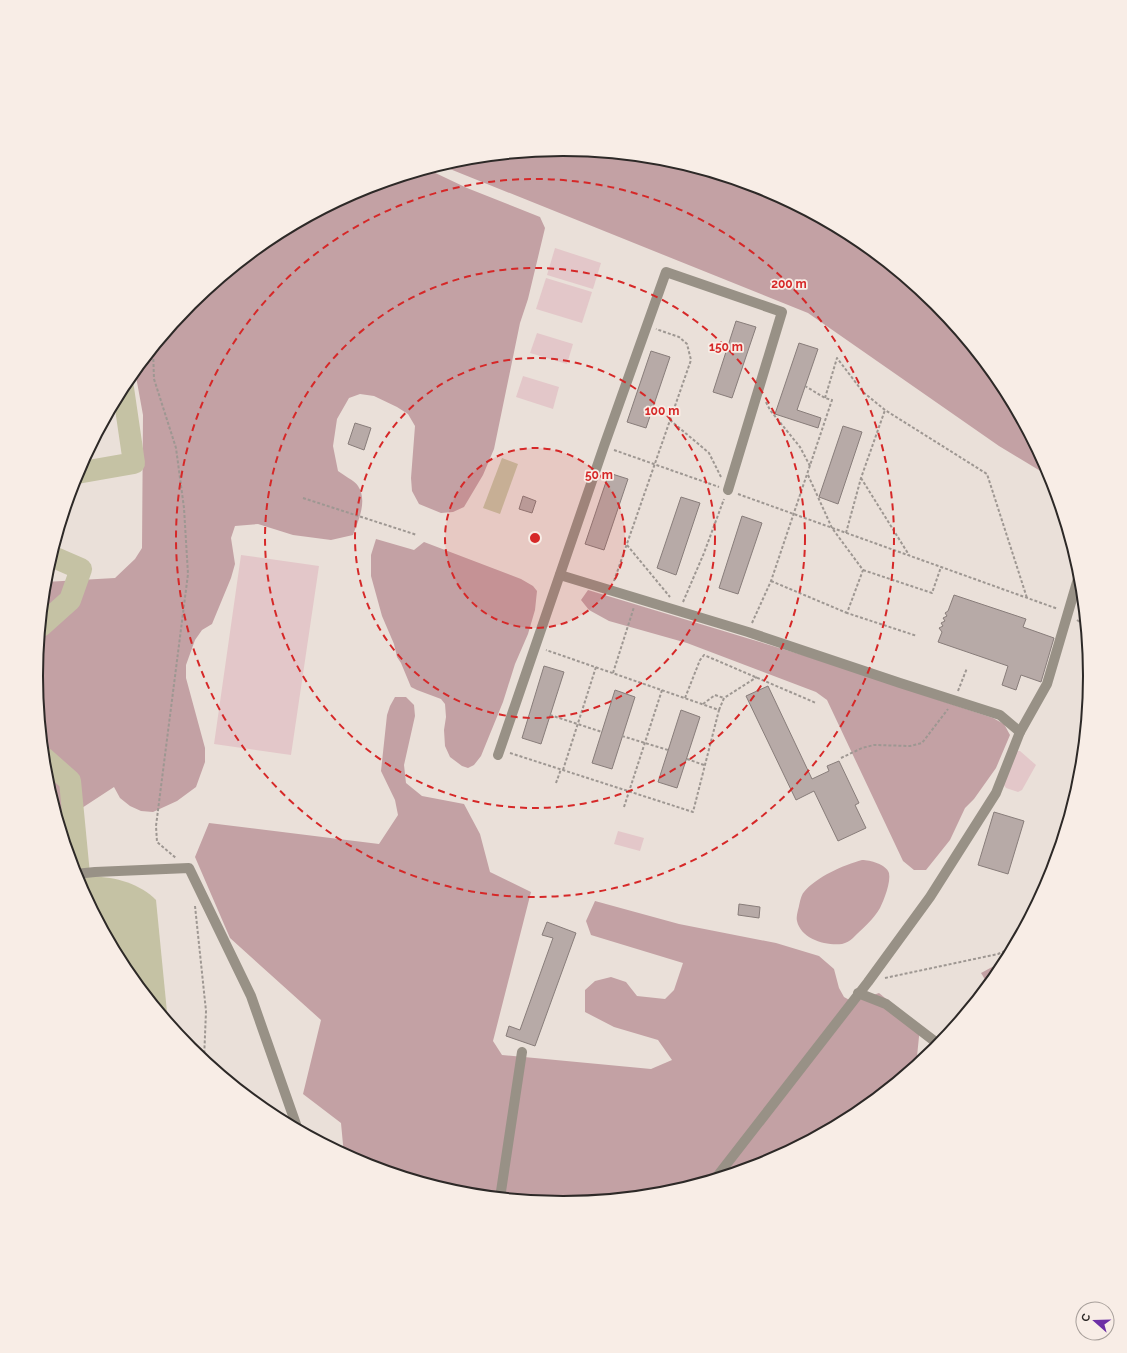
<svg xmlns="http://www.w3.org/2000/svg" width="1127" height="1353" viewBox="0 0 1127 1353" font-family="Raleway,sans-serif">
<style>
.green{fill:#e3c7c9}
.forest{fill:#c3a1a4}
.water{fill:#c5c2a4}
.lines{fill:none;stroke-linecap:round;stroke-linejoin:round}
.river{stroke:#c5c2a4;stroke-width:22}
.building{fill:#b7aaa7;stroke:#887d7a}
.path{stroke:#9e9792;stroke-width:2;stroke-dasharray:3 2;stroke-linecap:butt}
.minor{stroke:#989186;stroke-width:10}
.ring{fill:none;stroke:#d62828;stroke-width:2;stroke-dasharray:7 5}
.rim{fill:none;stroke:#2d2927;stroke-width:2}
.centre{fill:#d62828;stroke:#f8ede6;stroke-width:2}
.ring-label{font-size:12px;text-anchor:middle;font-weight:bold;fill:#d62828;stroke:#f8ede6;stroke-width:3.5;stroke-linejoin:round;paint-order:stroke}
</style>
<rect width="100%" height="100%" fill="#eae0d9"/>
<g class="green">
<polygon points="555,248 601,263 593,289 547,275"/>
<polygon points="546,278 592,292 582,323 536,309"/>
<polygon points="537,333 573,344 567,364 530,353"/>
<polygon points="523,376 559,387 553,409 516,397"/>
<polygon points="241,555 319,566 291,755 214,744"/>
<polygon points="1017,751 1020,751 1036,765 1022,790 1018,792 1006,788 1003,784"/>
<polygon points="618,831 644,838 640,851 614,844"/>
</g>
<g class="forest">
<polygon points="564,149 667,159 766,189 857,238 937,304 1002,384 1052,478 999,446 808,313 440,165 461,159"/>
<path d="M427 169 467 188 540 217 545 228 528 299 520 323 494 449 483 475 464 507 453 512 441 513 419 504 412 491 411 478 415 426 408 414 397 407 374 396 360 394 349 398 337 419 333 446 338 471C343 475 355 481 358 486 368 501 358 521 353 535L331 540 293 535 258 524 235 526 231 538 235 564 231 578 212 624 202 630 195 640 186 665V678L205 748V762L196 787 177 801 153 812 141 811 130 806 120 798 114 787 59 823 46 779 36 676 45 582 115 578 135 559 142 548 143 415 135 371 191 303 271 238 362 189Z"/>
<polygon points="376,539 414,550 424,542 521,579 533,586 537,591 535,610 528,634 515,664 503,702 481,756 474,765 468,768 462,766 450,757 445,746 444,730 446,717 445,704 441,699 417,690 411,687 401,663 397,657 394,644 382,616 371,576 371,555"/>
<polygon points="588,590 809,657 993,718 1004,724 1010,735 996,768 974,799 965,808 950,840 926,870 914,870 903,861 827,700 816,692 687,643 609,621 589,610 581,600"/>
<polygon points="395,697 406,697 414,705 415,716 404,765 406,783 422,796 464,804 480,834 490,872 531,892 493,1041 502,1055 651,1069 672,1060 658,1040 614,1027 585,1012 585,990 595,981 611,977 626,982 637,996 665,999 674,990 683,963 591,935 586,921 595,901 679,924 776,943 819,956 834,969 839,988 844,997 853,1002 879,993 920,1027 916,1066 856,1115 765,1164 666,1194 563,1204 460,1194 361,1164 344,1155 341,1123 303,1094 321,1020 230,938 195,857 209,823 379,844 398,815 395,800 381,771 387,715 390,706"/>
<path d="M862 860C870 860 886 864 889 873 891 882 884 900 880 908 874 919 862 929 853 938 850 941 846 943 842 944 826 946 801 939 797 921 796 917 798 910 799 906 800 902 801 895 804 892 816 877 844 865 862 860Z"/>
<polygon points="1009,958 1002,970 989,986 981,973"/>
</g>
<g class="water">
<polygon points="502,458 518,464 500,514 483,508"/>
<path d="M76 878C104 874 136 880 156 900L168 1022 125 969Z"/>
</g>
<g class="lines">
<g class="river">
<polyline points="77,473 134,463 123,388"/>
<polyline points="41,626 70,600 81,569 51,556"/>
<polyline points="44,758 70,781 80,885"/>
</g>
</g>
<g class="building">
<polygon points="736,321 756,327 732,398 713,392"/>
<polygon points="799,343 818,349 797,410 821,418 818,428 775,414"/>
<polygon points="651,351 670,357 646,428 627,422"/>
<polygon points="355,423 371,428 364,450 348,444"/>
<polygon points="843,426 862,432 838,504 819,497"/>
<polygon points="609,473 628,479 604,550 585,544"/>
<polygon points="523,496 536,501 532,513 519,509"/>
<polygon points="681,497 700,503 676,575 657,568"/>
<polygon points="742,516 762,523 738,594 719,588"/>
<polygon points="954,595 1026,619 1023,627 1054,638 1041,682 1021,675 1016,690 1002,685 1008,666 938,642 942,632 939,628 943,626 941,623 945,621 943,618 947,616 945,613 948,611"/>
<polygon points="544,666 564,672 541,744 522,738"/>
<polygon points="768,686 812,779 829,771 827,766 839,761 859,803 855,805 866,828 838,841 814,791 796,800 746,696"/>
<polygon points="615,690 635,697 612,769 592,763"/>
<polygon points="681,710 700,717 677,788 658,782"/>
<polygon points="994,812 1024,821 1008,874 978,865"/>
<polygon points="739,904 760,907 759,918 738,915"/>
<polygon points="547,922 576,933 535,1046 506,1036 509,1026 520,1030 553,938 542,935"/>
</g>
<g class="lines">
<g class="path">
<polyline points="153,349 154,379 176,448 184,508 188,574 156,826 157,842 176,858"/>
<polyline points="825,398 837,358 863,392 885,410 987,474 1027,598"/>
<polyline points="766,402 770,410 800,447 810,466"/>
<polyline points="670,420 709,453 721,477"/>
<polyline points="614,450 719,487"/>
<polyline points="808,475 832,528 863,570 847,613 917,636"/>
<polyline points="861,478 909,555"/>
<polyline points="738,494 1058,609"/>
<polyline points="303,498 417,535"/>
<polyline points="846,533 861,478 885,410"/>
<polyline points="627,545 670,597"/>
<polyline points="863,570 932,593 941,567"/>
<polyline points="614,581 691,360 687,344 679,337 656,329"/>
<polyline points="771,581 847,613"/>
<polyline points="683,602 704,553 724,499"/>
<polyline points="1077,620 1086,626"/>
<polyline points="752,623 771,581 832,400 825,398 805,386"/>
<polyline points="613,673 634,607"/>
<polyline points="958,691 967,668"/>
<polyline points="685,698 700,660 704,655 816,703"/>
<polyline points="703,704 715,695 724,698"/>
<polyline points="719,710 724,698 757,677"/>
<polyline points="550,715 602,732"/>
<polyline points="622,736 668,750"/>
<polyline points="510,753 693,812 719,710 546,650"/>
<polyline points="841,758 862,748 874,745 910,746 922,743 948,709"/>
<polyline points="687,759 704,765"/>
<polyline points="563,770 596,667"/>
<polyline points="556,783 561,769"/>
<polyline points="624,807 662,690"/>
<polyline points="195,906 206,1011 204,1060"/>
<polyline points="885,978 998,954 1014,947"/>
</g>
<g class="minor">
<polyline points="560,575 748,632 900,683 1000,715 1020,732 996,793 930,897 868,982 715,1179"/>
<polyline points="1020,732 1047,684 1080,572"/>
<polyline points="498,755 604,446 666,272 782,312 728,490"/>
<polyline points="75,874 95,872 189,868 251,996 298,1130"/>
<polyline points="858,993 886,1004 933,1040 939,1047"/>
<polyline points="500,1198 522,1052"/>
</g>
</g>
<circle cx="535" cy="538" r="90" fill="#d62828" fill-opacity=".12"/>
<g class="ring">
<circle cx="535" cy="538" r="90"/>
<circle cx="535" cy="538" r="180"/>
<circle cx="535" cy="538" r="270"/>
<circle cx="535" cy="538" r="359"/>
</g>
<path d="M0 0H1127V1353H0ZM43 676a520 520 0 1 1 1040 0a520 520 0 1 1-1040 0Z" fill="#f8ede6" fill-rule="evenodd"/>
<path class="rim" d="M43 676a520 520 0 1 1 1040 0a520 520 0 1 1-1040 0Z"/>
<circle cx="535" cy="538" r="6" class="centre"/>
<g class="ring-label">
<text x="789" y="288">200 m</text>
<text x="726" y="351">150 m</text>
<text x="662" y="415">100 m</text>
<text x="599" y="479">50 m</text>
</g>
<g transform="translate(1095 1321) rotate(290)"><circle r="19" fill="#f8ede6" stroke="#a79f9a"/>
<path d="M0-3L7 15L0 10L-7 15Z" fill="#6c2fa5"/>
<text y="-6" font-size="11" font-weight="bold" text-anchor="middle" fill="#2d2927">С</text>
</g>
</svg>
